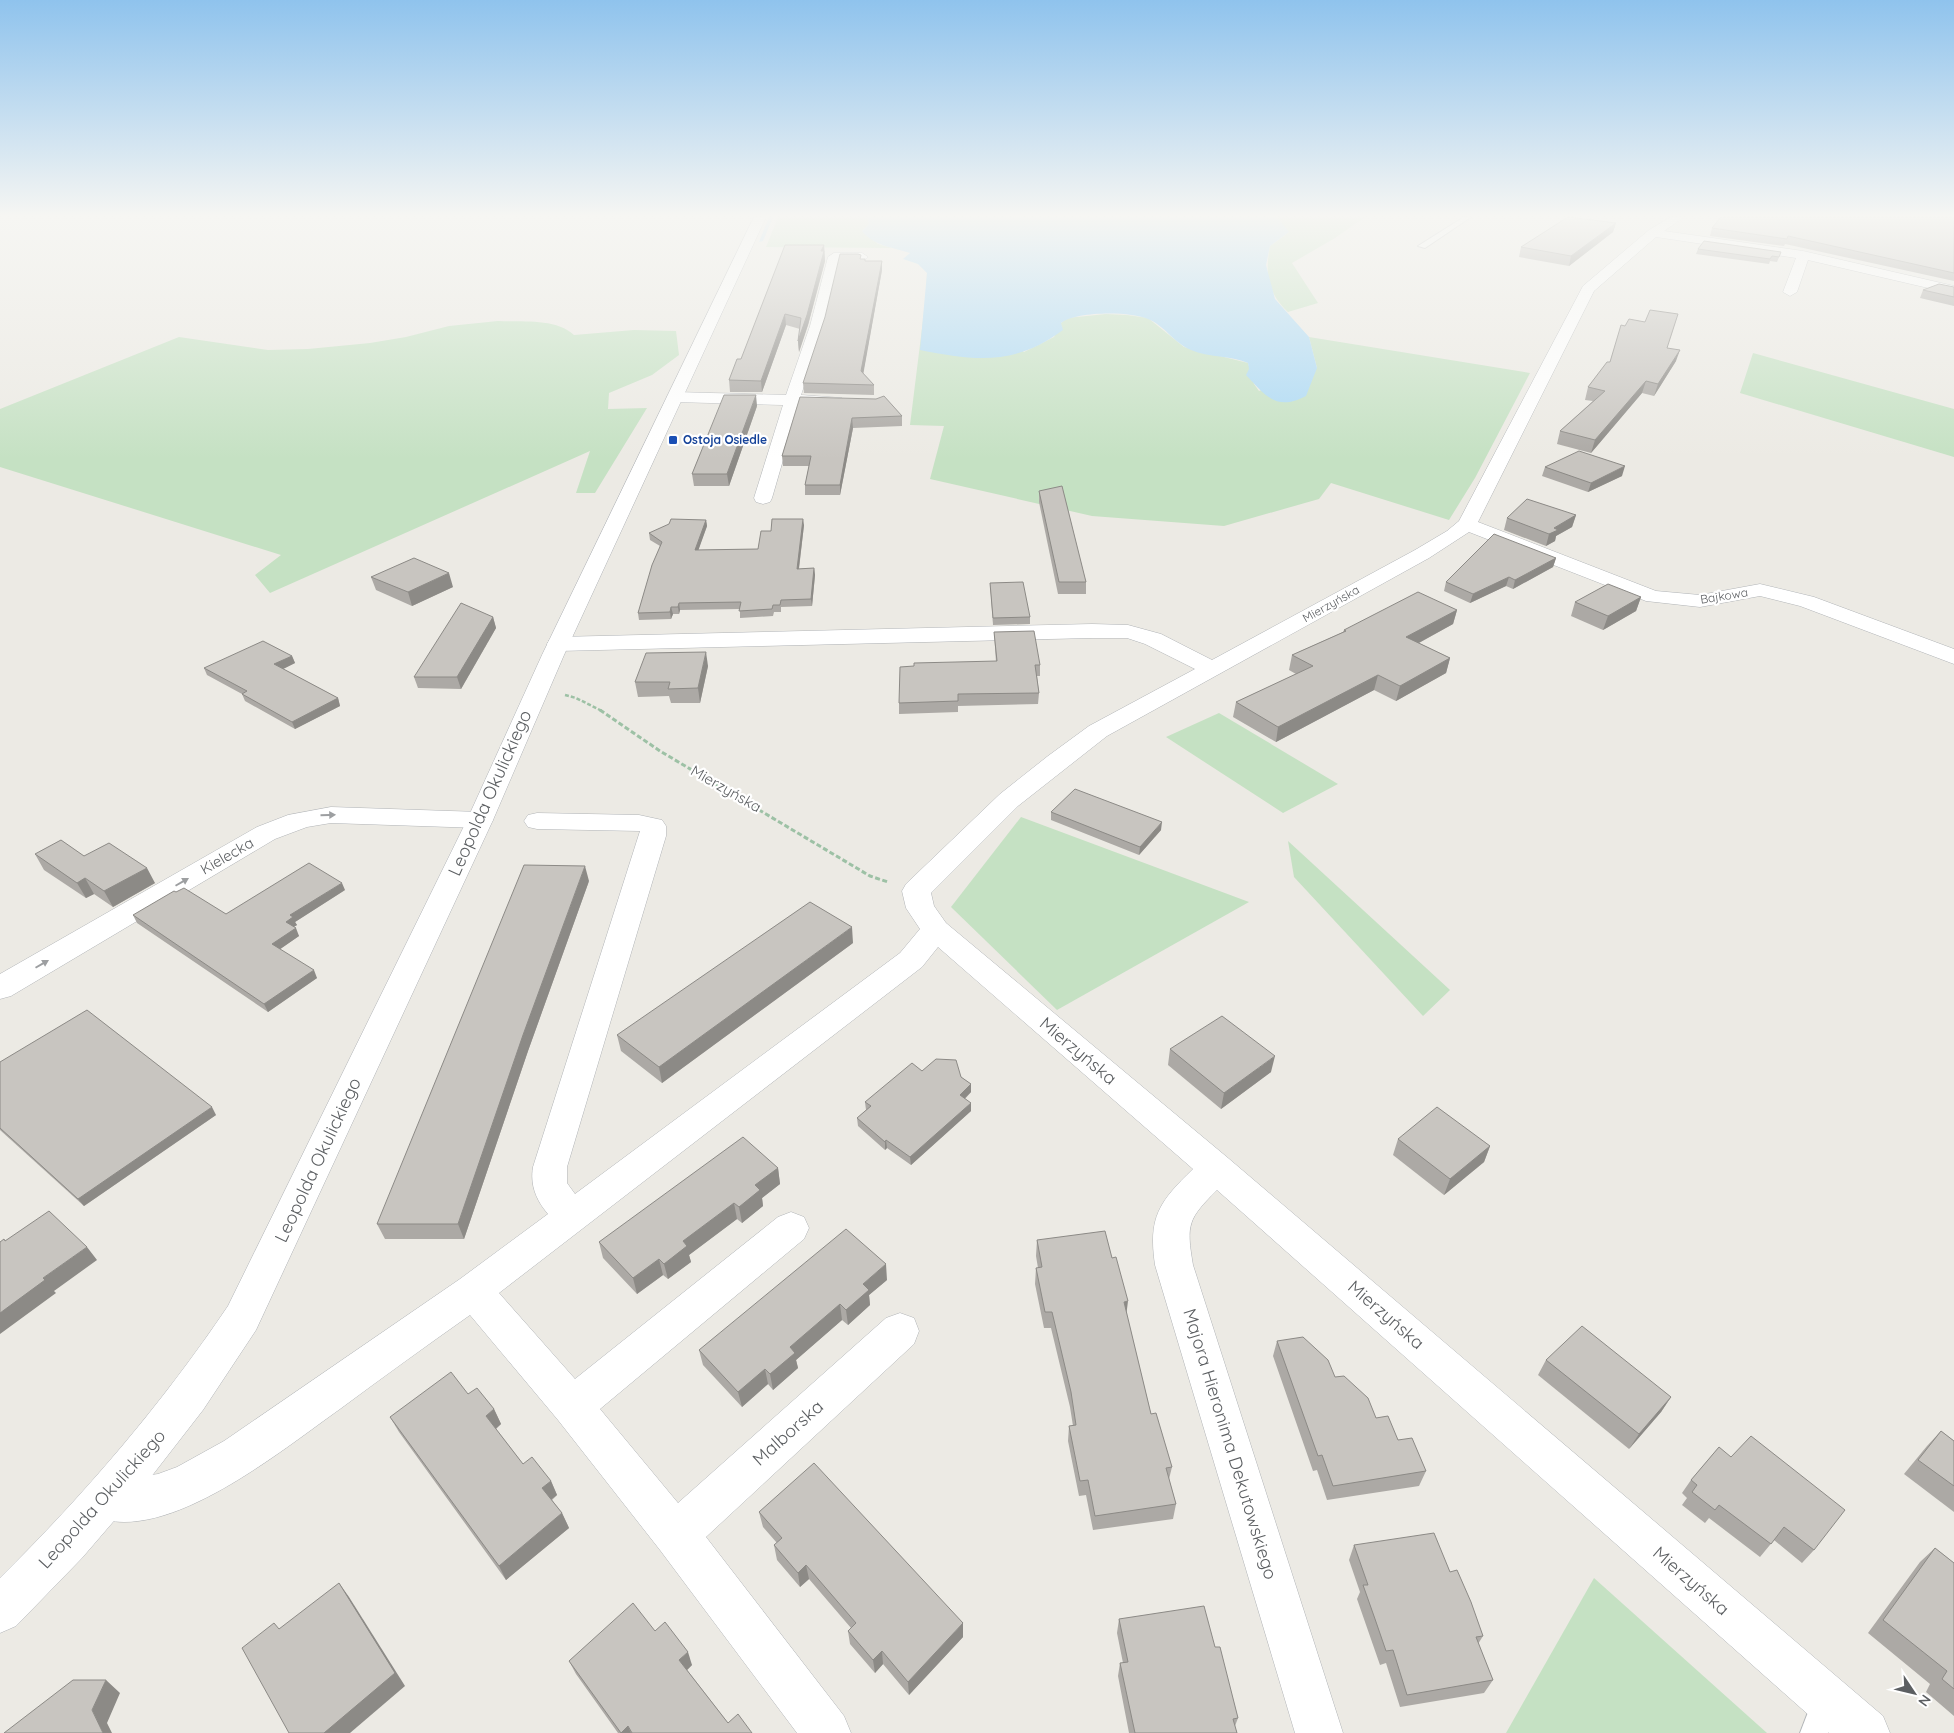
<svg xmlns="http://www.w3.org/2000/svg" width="1954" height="1733" viewBox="0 0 1954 1733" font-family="Quicksand,sans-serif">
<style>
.green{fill:#c5e1c3}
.water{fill:#abd9f5}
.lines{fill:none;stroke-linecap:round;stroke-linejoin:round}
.stream{fill:#abd9f5;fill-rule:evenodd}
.lane-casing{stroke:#b1b4b7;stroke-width:2}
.street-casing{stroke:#b1b4b7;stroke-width:1}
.secondary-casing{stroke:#b0b3b7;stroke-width:1}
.path-far1{stroke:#9dc1a5;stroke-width:2.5;stroke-dasharray:4 2;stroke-linecap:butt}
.path{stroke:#9dc1a5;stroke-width:3;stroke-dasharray:5 2.5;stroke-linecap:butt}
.lane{fill:#fff;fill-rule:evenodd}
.street{fill:#fff;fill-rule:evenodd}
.secondary{fill:#fff;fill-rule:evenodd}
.wall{fill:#aca9a5}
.shaded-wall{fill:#8c8a86}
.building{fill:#c8c5c0;stroke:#8c8a86}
.oneway{fill:#9d9fa1}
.transit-dot{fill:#1a4fb4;stroke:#fff;stroke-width:2}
.labels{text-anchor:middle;stroke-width:4.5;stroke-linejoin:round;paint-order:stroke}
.far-transit-label{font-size:12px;font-weight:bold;fill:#164399;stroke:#fff;text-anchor:start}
.far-street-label{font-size:12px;fill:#5c5f62;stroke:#fff}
.street-label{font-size:15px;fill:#5c5f62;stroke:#fff}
.near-street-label{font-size:18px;fill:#5c5f62;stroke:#fff}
</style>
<rect width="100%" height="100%" fill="#eceae4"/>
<g class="green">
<polygon points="778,217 867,217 869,224 862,231 878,244 892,248 766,247"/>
<path d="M1124 217H1365L1335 238 1292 263 1318 303 1288 312C1267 292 1265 273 1270 246L1288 233Z"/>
<polygon points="927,273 1024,352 1054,337 1061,323 1067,318 1106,314 1127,315 1148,318 1184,347 1248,363 1254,384 1259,391 1317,368 1309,337 1530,373 1475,478 1449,520 1331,483 1319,499 1224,526 1092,516 930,479 944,426 910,425 926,296"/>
<path d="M498 321C522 322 556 318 574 335L634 330 676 331 679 355 652 375 609 393 608 409 647 408 595 493H576L590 451 270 593 255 575 281 555 0 467V409L179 337 268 350 308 349 370 343 406 337 449 326Z"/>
<polygon points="1753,353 1954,409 1954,457 1740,393"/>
<polygon points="1219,713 1338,784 1283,813 1166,737"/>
<polygon points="1021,817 1249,902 1057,1010 951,907"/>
<polygon points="1288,841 1450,990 1423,1016 1294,877"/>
<polygon points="1594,1578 1767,1733 1506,1733"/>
</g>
<path class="water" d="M867 217H1277L1289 232 1270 246 1266 265 1275 299 1309 337 1317 368 1306 396C1276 412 1265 395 1246 375L1249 369 1248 363C1230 355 1209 358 1191 350 1174 343 1164 325 1148 319 1131 311 1075 311 1061 323L1063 330C1014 366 976 361 920 350L927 273 918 264 903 259 910 253C892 247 874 246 862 231L869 224Z"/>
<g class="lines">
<polygon class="stream" points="769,217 773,217 763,241 759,242"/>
<defs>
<g id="lane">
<polygon points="1464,217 1471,217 1425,248 1418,246"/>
<polygon points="1825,1690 1835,1694 1839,1704 1828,1733 1800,1733 1815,1694"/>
</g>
<g id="street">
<path d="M1671 217H1684L1664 231 1803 251 1954 286V294L1808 260 1797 292 1790 296 1783 292 1796 258 1656 237 1594 291 1478 522 1656 591 1700 595 1760 584 1814 597 1954 649V664L1800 606 1760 596 1700 607 1646 601 1469 532 1429 558 1107 736 1018 806 931 893 934 906 946 923 1228 1158 1883 1716 1890 1733H1829L1217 1190C1188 1219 1186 1224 1193 1265L1343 1733H1295L1155 1265C1148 1217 1159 1202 1193 1169L938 947 922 967 499 1293 575 1379 778 1217 791 1212 804 1217 809 1228 804 1239 600 1409 678 1503 886 1318 900 1313 914 1318 919 1331 914 1344 706 1537 844 1716 851 1733H797L660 1550 558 1420 470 1315C426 1346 383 1377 340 1409 285 1448 194 1522 124 1522 112 1522 102 1519 91 1514L84 1499 91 1484 106 1477 124 1479 158 1474 177 1467 224 1441 460 1279 548 1214C536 1200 530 1185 533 1167L640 831 537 829 528 827 524 821 528 815 537 813 639 815 662 820 666 826V836L567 1167V1183L575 1194 900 953 920 929 906 908 902 891 906 884 1000 794 1048 756 1089 726 1195 669 1145 644 1127 638H1092L558 651 550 649 547 644 550 639 558 637 1092 624 1128 625 1161 634 1212 660 1415 550 1447 531 1459 521 1583 286 1649 230Z"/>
<polygon points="834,253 862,253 868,257 862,261 839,261 824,326 801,395 842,398 844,401 842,404 836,406 799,405 772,498 770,502 763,504 756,502 754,498 783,405 675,402 669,400 667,397 669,394 675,392 786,395 810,326 828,257"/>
<polygon points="331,807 480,812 489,814 493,820 489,826 480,828 331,823 307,827 275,839 11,996 0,999 0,974 257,827 288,815"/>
</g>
<path id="secondary" d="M754 217H766L564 655 493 820 256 1330 203 1410 144 1486 82 1558 16 1626 0 1633V1578C85 1494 162 1404 228 1306L467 820 542 655Z"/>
</defs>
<use href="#lane" class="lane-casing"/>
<use href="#street" class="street-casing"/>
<use href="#secondary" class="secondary-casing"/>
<polyline class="path-far1" points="565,695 576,698 602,711"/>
<polyline class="path" points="600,710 660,751 870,876 888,882"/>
<use href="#lane" class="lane"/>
<use href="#street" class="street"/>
<use href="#secondary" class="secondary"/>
</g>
<g class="wall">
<polygon points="1954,217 1954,281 1785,244 1784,246 1710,236 1712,228"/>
<polygon points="1616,223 1613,232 1569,266 1519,257 1521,247"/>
<polygon points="824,245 825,261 808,325 799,352 798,341 800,329 786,325 762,392 730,392 729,380 741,359"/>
<polygon points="1698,249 1781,252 1777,262 1770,261 1769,264 1696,254"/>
<polygon points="861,259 865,261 882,261 882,270 863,373 874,385 874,395 804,393 803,383"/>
<polygon points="1954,287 1954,306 1920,298 1923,290"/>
<polygon points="1667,348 1676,361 1654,396 1642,393 1591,453 1557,444 1560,431 1593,401 1585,400 1588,387 1610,362"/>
<polygon points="800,397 902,416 902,426 853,428 840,495 805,495 805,485 809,466 783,466 782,456"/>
<polygon points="757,406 729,486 694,486 692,474"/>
<polygon points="1545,467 1622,476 1588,492 1542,476"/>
<polygon points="1039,491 1086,582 1086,594 1058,594 1039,502"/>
<polygon points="1576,515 1572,527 1556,536 1555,541 1546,546 1504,530 1507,518"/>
<polygon points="706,520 707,526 698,550 758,549 771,531 804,525 799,569 814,568 815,575 812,606 781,607 781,612 774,612 773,616 740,618 740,609 680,610 679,614 673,614 671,619 639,620 638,613 660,546 650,540 649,533"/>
<polygon points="1556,558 1553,567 1513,589 1506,586 1470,603 1444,591 1446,582"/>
<polygon points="371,577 453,587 412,606 376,590"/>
<polygon points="990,583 1030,617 1030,624 993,625"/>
<polygon points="1641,597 1636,611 1603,630 1571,616 1575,602"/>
<polygon points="1457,610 1453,624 1419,643 1450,658 1446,673 1396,701 1374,690 1276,742 1233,717 1236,702 1296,674 1289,670 1292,655 1343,632 1344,630"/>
<polygon points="493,617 496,628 461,689 418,688 414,677"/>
<polygon points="994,632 1040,665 1040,676 1037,676 1039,693 1038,704 958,706 958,712 899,714 899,703 914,666 996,662"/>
<polygon points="292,656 295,663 283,669 338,698 340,706 295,729 245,701 242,694 207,675 204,668"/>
<polygon points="708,666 700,703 671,703 669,696 638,697 635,682"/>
<polygon points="1051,812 1161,830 1139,855 1051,820"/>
<polygon points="35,854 84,856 155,883 113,907 94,894 86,898 44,870"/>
<polygon points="589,881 528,1051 464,1239 385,1239 377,1224"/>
<polygon points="345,890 295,922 297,925 293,927 299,936 280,949 317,978 268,1012 137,923 133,915 226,914"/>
<polygon points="853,943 662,1083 621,1051 617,1035"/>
<polygon points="1170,1049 1271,1072 1221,1109 1168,1065"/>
<polygon points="0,1062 216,1115 84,1206 0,1130"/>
<polygon points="922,1071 961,1077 971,1084 971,1092 965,1099 971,1111 911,1165 887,1148 885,1150 858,1126 857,1118 866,1110 865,1102"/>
<polygon points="1398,1139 1490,1146 1484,1162 1444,1195 1393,1155"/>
<polygon points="778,1168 780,1184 762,1198 763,1206 742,1223 737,1219 689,1255 691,1262 668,1279 663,1275 637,1294 603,1258 599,1242"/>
<polygon points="1037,1240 1126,1312 1151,1414 1172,1467 1169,1479 1176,1504 1173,1519 1093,1530 1086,1495 1079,1496 1068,1441 1069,1426 1073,1426 1070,1407 1051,1328 1044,1328 1035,1284 1036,1268 1038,1268 1036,1256"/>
<polygon points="887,1280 869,1295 870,1305 848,1325 842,1320 796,1360 798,1368 773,1390 768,1384 742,1407 703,1365 699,1350"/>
<polygon points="1277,1341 1335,1377 1398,1440 1426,1471 1419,1486 1327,1500 1317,1470 1313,1471 1273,1356"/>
<polygon points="1546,1360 1671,1397 1661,1412 1629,1449 1538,1375"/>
<polygon points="468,1394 494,1409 501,1424 496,1429 523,1464 551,1481 557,1495 552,1500 562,1513 569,1528 506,1580 399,1432 390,1417"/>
<polygon points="1941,1431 1954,1441 1954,1512 1904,1474 1927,1446"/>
<polygon points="1719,1447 1814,1550 1802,1563 1774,1540 1760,1557 1709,1518 1705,1523 1682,1505 1687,1498 1682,1493 1691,1480"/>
<polygon points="759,1512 963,1637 909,1695 883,1664 875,1673 850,1644 848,1631 851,1628 809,1579 800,1587 777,1560 774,1545 777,1543 763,1527"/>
<polygon points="1354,1545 1450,1572 1483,1636 1478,1644 1493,1680 1484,1693 1400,1707 1386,1663 1380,1665 1357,1599 1360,1592 1349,1560"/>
<polygon points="1935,1548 1954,1563 1954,1716 1926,1692 1930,1684 1868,1633 1920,1562"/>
<polygon points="1119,1619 1215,1647 1238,1718 1235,1726 1237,1733 1129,1733 1118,1676 1120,1663 1123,1663 1117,1633"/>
<polygon points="655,1631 692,1665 687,1670 728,1723 752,1733 618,1733 576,1674 569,1661"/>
</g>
<g class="shaded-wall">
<polygon points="1616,223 1613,232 1569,266 1571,256"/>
<polygon points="824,245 825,261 808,325 799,352 798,341 821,251"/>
<polygon points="882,261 882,270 862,381 861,371"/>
<polygon points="785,314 786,325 762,392 761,381"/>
<polygon points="1680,350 1676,361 1654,396 1658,384"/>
<polygon points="1646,381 1642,393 1591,453 1595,440"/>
<polygon points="756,395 757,406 729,486 727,474"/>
<polygon points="852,418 853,428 840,495 840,485"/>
<polygon points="1625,466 1622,476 1588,492 1591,483"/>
<polygon points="1576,515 1572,527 1556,536 1555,541 1546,546 1549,534 1554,528"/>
<polygon points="803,519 804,525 798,575 797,569"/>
<polygon points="706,520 707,526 696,557 695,550"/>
<polygon points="1556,558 1553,567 1513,589 1515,580"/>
<polygon points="814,568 815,575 812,606 811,599"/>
<polygon points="449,573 453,587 412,606 408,592"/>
<polygon points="1509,577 1506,586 1470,603 1473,594"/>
<polygon points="1641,597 1636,611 1603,630 1608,616"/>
<polygon points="679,603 680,610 679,614 678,607"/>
<polygon points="671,607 673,614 671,619 670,612"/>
<polygon points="1457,610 1453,624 1402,652 1406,637"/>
<polygon points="493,617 496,628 461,689 457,677"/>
<polygon points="706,652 708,666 700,703 698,688"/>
<polygon points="292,656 295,663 277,672 274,664"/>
<polygon points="1450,658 1446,673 1396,701 1400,686"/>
<polygon points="1378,675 1374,690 1276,742 1278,727"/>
<polygon points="338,698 340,706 295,729 292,722"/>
<polygon points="1162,822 1161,830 1139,855 1140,847"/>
<polygon points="585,866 589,881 528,1051 464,1239 458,1224 523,1035"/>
<polygon points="147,868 155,883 113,907 104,891"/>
<polygon points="85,878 94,894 86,898 77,883"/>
<polygon points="342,883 345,890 295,922 297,925 289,930 286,922 290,915"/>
<polygon points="852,927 853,943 662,1083 659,1067"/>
<polygon points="296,928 299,936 276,952 272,944"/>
<polygon points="314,970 317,978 268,1012 264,1004"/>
<polygon points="1275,1056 1271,1072 1221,1109 1224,1093"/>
<polygon points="971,1084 971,1092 960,1103 960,1095"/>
<polygon points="971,1103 971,1111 911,1165 910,1157"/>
<polygon points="212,1107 216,1115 84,1206 78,1199"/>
<polygon points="886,1140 887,1148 885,1150 885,1142"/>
<polygon points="1490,1146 1484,1162 1444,1195 1450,1179"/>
<polygon points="778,1168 780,1184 762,1198 763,1206 742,1223 739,1207 755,1185"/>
<polygon points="734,1203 737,1219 689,1255 691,1262 668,1279 664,1264 683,1241"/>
<polygon points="87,1247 97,1260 54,1291 56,1293 0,1334 0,1313 43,1278"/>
<polygon points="659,1259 663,1275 637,1294 633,1278"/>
<polygon points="886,1264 887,1280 869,1295 870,1305 848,1325 846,1310 863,1284"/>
<polygon points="1128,1301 1126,1317 1124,1302"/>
<polygon points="840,1304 842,1320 796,1360 798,1368 773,1390 770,1374 790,1347"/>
<polygon points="765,1369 768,1384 742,1407 738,1392"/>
<polygon points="1671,1397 1661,1412 1629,1449 1639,1434"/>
<polygon points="494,1409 501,1424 493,1431 486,1416"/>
<polygon points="551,1481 557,1495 548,1502 542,1488"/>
<polygon points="562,1513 569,1528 506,1580 499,1566"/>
<polygon points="806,1565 809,1579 800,1587 798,1573"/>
<polygon points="339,1583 349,1597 405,1686 350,1733 324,1733"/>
<polygon points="963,1623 963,1637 909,1695 908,1682"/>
<polygon points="882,1651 883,1664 875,1673 873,1660"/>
<polygon points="688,1652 692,1665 684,1673 679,1660"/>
<polygon points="106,1680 120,1693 107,1723 112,1733 103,1733 92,1710"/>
<polygon points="628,1726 631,1733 621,1733"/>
</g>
<g class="building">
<polygon points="1568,217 1616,223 1571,256 1521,247"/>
<polygon points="1721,217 1954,217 1954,273 1788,236 1787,239 1712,228"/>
<polygon points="1704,241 1781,252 1779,257 1772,256 1770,259 1698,249"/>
<polygon points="785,245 824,245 821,251 824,251 807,315 798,341 801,318 785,314 761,381 729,380 737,359 741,359"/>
<polygon points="840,254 858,254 861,255 860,259 865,259 865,261 882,261 861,371 874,385 803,383 825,317"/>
<polygon points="1939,284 1954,287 1954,297 1923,290"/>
<polygon points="1650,310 1678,314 1667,348 1680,350 1658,384 1646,381 1595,440 1560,431 1605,391 1588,387 1607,362 1610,362 1621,325 1625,326 1629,319 1645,322"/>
<polygon points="724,395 756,395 727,474 692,474"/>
<polygon points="884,396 902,416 852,418 840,485 805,485 811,456 782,456 800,397 876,399"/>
<polygon points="1579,451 1625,466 1591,483 1545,467"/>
<polygon points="1062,486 1086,582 1059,582 1039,491"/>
<polygon points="1527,499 1576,515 1554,528 1558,530 1549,534 1507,518"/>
<polygon points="671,519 706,520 695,550 758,549 761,531 771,531 772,519 803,519 797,569 814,568 811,599 781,600 780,605 773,605 772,609 739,611 741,602 679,603 678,607 671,607 670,612 638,613 652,565 662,542 649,533 669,524"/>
<polygon points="1494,534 1556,558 1515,580 1509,577 1473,594 1446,582"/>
<polygon points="414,558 449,573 408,592 371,577"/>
<polygon points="1023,582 1030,617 993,618 990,583"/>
<polygon points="1608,584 1641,597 1608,616 1575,602"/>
<polygon points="1418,592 1457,610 1406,637 1450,658 1400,686 1378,675 1278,727 1236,702 1313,666 1292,655 1346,631 1344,630"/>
<polygon points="461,603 493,617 457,677 414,677"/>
<polygon points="1034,631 1040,665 1035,665 1039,693 958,694 958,701 899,703 900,667 914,666 914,663 997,661 994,632"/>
<polygon points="263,641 292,656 274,664 338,698 292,722 242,694 247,691 204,668"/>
<polygon points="706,652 698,688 668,689 670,682 635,682 646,653"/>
<polygon points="1075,789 1162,822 1140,847 1051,812"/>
<polygon points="61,840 84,856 109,843 147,868 104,891 85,878 77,883 35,854"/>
<polygon points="309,863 342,883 290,915 293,917 286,922 296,928 272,944 314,970 264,1004 133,915 174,891 176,892 184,888 226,914"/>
<polygon points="524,865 585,866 523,1035 458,1224 377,1224"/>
<polygon points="810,902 852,927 659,1067 617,1035"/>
<polygon points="87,1010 212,1107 78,1199 0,1128 0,1062"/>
<polygon points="1222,1016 1275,1056 1224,1093 1170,1049"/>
<polygon points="936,1059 956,1060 961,1077 971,1084 960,1095 971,1103 910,1157 886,1140 885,1142 857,1118 871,1106 865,1102 912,1063 922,1071"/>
<polygon points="1437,1107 1490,1146 1450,1179 1398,1139"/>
<polygon points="743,1137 778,1168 755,1185 760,1190 739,1207 734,1203 683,1241 687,1246 664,1264 659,1259 633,1278 599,1242"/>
<polygon points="49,1211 87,1247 43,1278 45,1280 0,1313 0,1242 4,1239 5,1241"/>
<polygon points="846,1229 886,1264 863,1284 869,1290 846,1310 840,1304 790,1347 795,1353 770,1374 765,1369 738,1392 699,1350"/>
<polygon points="1105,1231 1112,1258 1116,1257 1128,1301 1124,1302 1151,1414 1156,1413 1172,1467 1166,1468 1176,1504 1095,1516 1088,1480 1080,1481 1069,1426 1076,1425 1071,1392 1052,1312 1045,1312 1036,1268 1042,1267 1037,1240"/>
<polygon points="1582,1326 1671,1397 1639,1434 1546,1360"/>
<polygon points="1303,1337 1328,1360 1335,1377 1344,1376 1368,1398 1376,1418 1388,1416 1398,1440 1412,1438 1426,1471 1333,1486 1322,1455 1318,1456 1277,1341"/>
<polygon points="451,1372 468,1394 477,1388 494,1409 486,1416 523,1464 532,1457 551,1481 542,1488 562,1513 499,1566 390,1417"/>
<polygon points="1941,1431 1954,1441 1954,1486 1918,1460"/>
<polygon points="1751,1436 1845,1510 1814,1550 1784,1527 1771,1544 1719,1505 1715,1510 1692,1492 1697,1485 1691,1480 1719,1447 1731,1457"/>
<polygon points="814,1463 963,1623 908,1682 882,1651 873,1660 848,1631 856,1623 806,1565 798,1573 774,1545 782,1538 759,1512"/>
<polygon points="1434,1533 1450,1572 1457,1570 1471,1602 1483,1636 1476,1637 1493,1680 1407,1695 1393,1650 1386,1651 1375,1619 1363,1585 1368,1585 1354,1545"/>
<polygon points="1935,1548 1954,1563 1954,1689 1942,1679 1947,1671 1883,1620"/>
<polygon points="339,1583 395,1673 324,1733 289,1733 242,1648 274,1623 279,1629"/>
<polygon points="633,1603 655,1631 665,1622 688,1652 679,1660 728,1723 738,1714 752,1733 632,1733 628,1726 621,1733 569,1661"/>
<polygon points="1204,1606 1215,1647 1220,1647 1238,1718 1233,1719 1237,1733 1135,1733 1120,1663 1128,1662 1119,1619"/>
<polygon points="73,1680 106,1680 92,1710 103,1733 4,1733"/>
</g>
<defs><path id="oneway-solid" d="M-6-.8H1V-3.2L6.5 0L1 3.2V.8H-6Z" transform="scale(1.25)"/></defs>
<g class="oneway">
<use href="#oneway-solid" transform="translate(328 815) rotate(-2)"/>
<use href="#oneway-solid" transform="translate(182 882) rotate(-30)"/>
<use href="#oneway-solid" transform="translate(42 964) rotate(-30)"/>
</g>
<linearGradient id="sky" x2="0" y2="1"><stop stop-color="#8fc3ed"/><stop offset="0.47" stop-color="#f6f6f3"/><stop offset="1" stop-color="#f6f6f3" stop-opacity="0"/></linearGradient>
<rect width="1954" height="459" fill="url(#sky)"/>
<rect class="transit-dot" x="668" y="435" width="10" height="10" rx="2.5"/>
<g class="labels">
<g class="far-transit-label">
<text x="683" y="444">Ostoja Osiedle</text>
</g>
<g class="far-street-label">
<text transform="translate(1724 596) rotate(-9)" y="4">Bajkowa</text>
<text transform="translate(1331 604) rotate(-29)" y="4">Mierzyńska</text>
</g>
<g class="street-label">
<text transform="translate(726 789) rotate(30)" y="5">Mierzyńska</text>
<text transform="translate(227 856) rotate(-30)" y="5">Kielecka</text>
</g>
<g class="near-street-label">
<text transform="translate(490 793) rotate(-66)" y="6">Leopolda Okulickiego</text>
<text transform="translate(1078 1051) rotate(40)" y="6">Mierzyńska</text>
<text transform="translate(318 1160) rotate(-65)" y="6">Leopolda Okulickiego</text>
<text transform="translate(1386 1315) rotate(41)" y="6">Mierzyńska</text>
<text transform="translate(788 1433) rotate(-42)" y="6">Malborska</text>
<text transform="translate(1230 1444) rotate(73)" y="6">Majora Hieronima Dekutowskiego</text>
<text transform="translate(102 1499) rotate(-48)" y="6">Leopolda Okulickiego</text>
<text transform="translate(1691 1581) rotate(41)" y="6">Mierzyńska</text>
</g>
</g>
<g transform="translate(1914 1693) rotate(125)" stroke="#ffffff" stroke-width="4" paint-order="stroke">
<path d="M0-4L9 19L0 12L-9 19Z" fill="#5c5f62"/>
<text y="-8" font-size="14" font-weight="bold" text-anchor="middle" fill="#5c5f62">N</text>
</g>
</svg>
